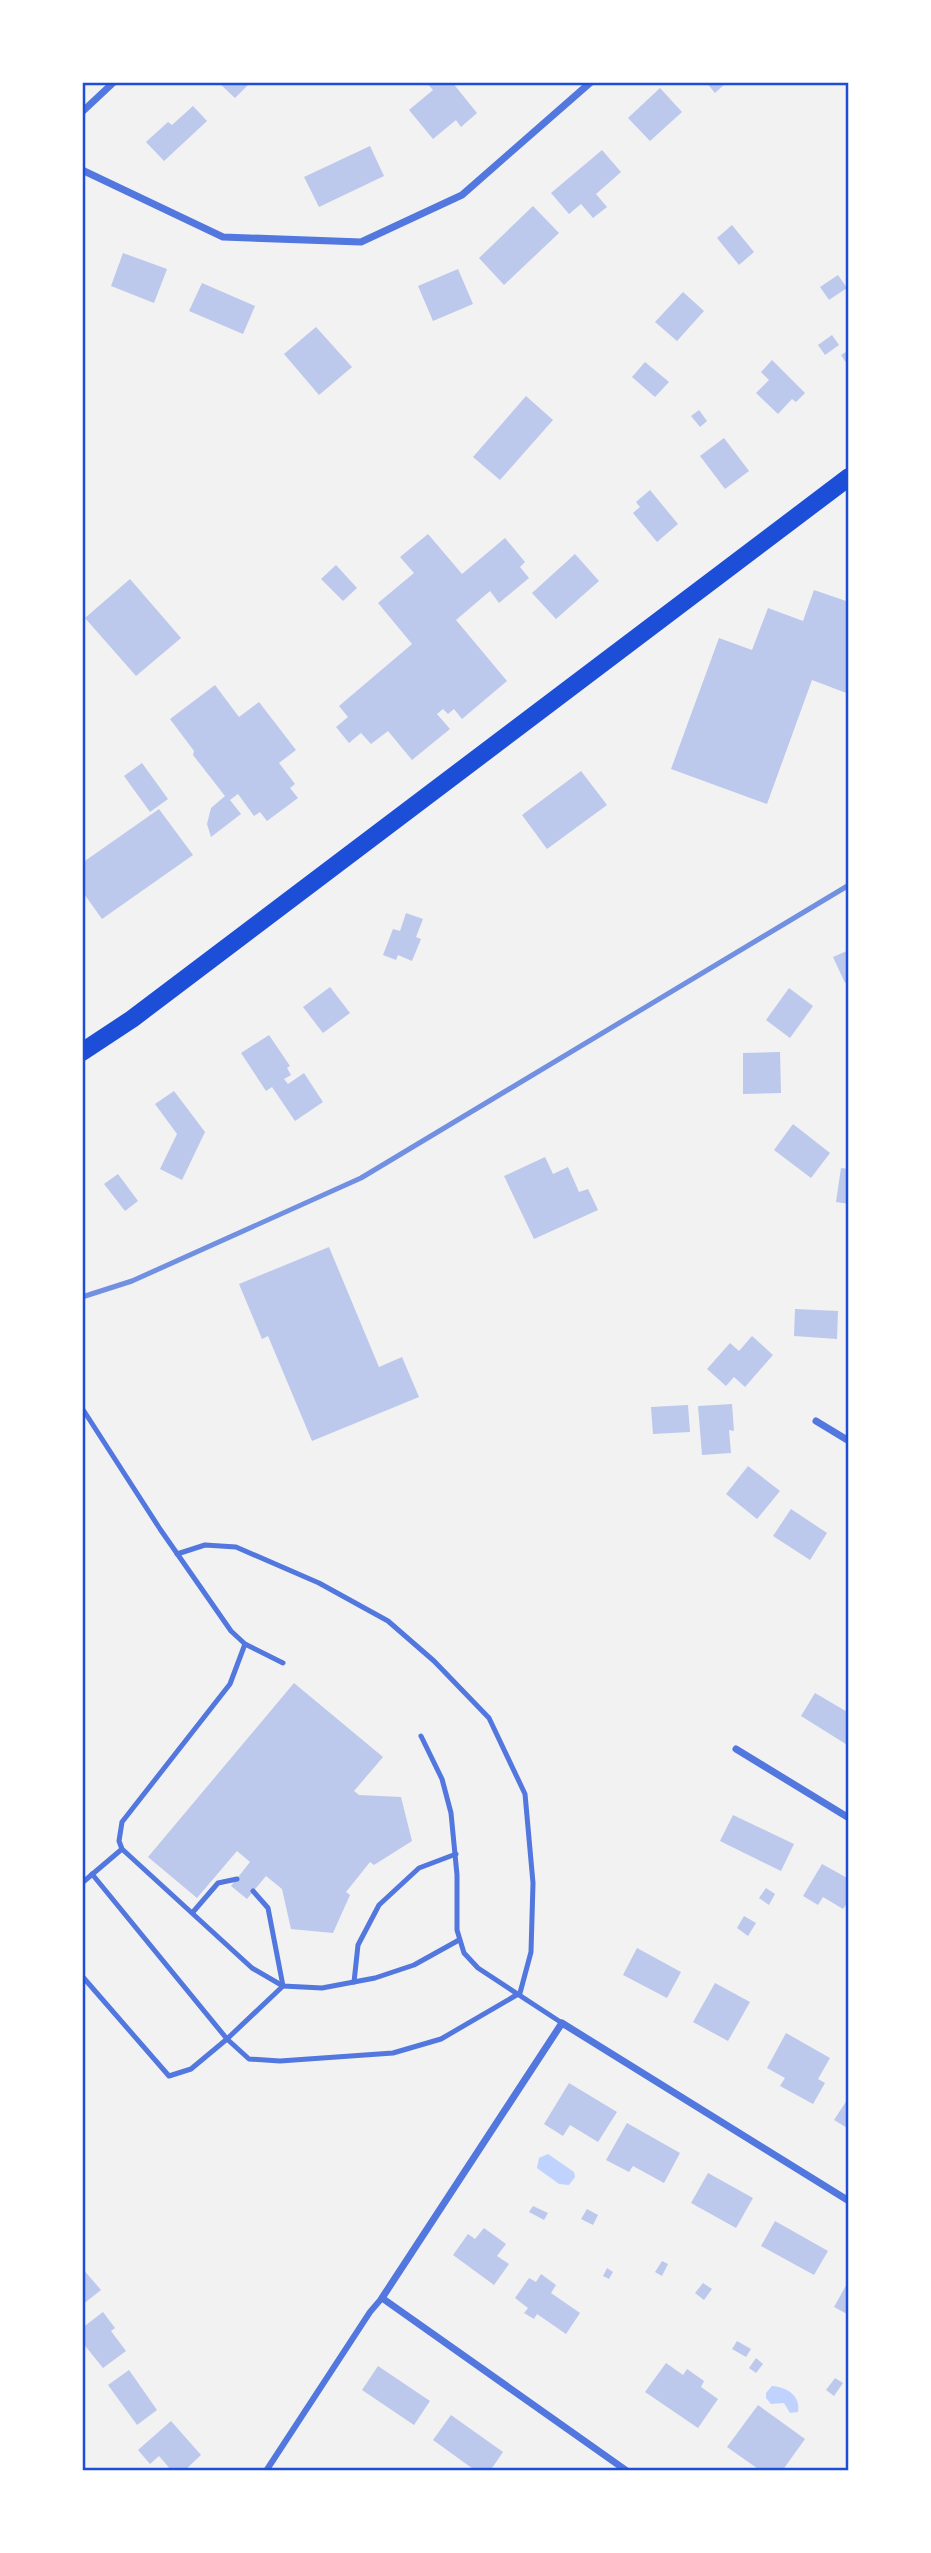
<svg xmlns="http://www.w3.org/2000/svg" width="931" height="2553" viewBox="0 0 931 2553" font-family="'Fira Sans',sans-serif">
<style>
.water{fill:#bfd3fe}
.building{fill:#bdc9ec}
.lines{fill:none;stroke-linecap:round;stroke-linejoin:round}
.service{stroke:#5277de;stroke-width:5}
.pedestrian{stroke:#5277de;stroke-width:6}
.minor{stroke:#5277de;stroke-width:7}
.primary{stroke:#1d4ed8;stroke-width:18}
.rail{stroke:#7290e2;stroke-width:5}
.neatline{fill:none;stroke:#1d4ed8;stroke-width:2.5}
</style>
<rect width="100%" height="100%" fill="#f2f2f2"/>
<g class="water">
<polygon points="548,2154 574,2172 575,2177 569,2185 559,2184 537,2168 539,2158"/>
<path d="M772 2386C787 2387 801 2396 798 2412L790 2413 784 2403 771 2404 766 2398V2393Z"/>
</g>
<g class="building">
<polygon points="218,82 251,82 235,98"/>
<polygon points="426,82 452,82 477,113 461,127 456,120 433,139 409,110 433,90"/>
<polygon points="706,82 727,82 715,93"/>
<polygon points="660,88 682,112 650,141 628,118"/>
<polygon points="193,106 207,121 164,161 146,142 168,122 172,125"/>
<polygon points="370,146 384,176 319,207 304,177"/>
<polygon points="602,150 621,172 596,194 607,207 593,218 581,204 569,214 551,193"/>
<polygon points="533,206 559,233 504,285 479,258"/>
<polygon points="732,225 754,252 739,265 717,238"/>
<polygon points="123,253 167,269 154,303 111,286"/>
<polygon points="458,269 473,304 433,321 418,286"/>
<polygon points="838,275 847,288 829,300 820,287"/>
<polygon points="202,283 255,306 243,334 189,311"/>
<polygon points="683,292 704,311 677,341 655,322"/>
<polygon points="316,327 352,367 319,395 284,354"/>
<polygon points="832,335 839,345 825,355 818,345"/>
<polygon points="849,350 849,367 841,355"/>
<polygon points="772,360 805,393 796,402 792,399 778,414 756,393 769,380 761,372"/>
<polygon points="645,362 669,382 655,397 632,377"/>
<polygon points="526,396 553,420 500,480 473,457"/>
<polygon points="699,410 707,421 700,427 691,416"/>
<polygon points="724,438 749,471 725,489 700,456"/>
<polygon points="650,490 678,524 657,542 633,513 640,507 636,502"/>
<polygon points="428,534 462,574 505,538 525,562 520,567 529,578 499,603 490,591 456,620 507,681 462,719 454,709 448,714 443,709 437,714 450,729 412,760 388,731 371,744 361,733 349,743 336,727 348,717 339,706 412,644 378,603 414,573 400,557"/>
<polygon points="575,554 599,581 556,619 532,593"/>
<polygon points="336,565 357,588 343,601 321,579"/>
<polygon points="130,579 181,638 136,676 85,618"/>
<polygon points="814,590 849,602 849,694 812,680 767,804 671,769 719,638 752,650 768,608 803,621"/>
<polygon points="215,685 239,717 259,702 296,750 279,763 295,784 290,788 298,798 267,821 260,812 254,816 238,794 230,800 241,814 211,837 207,824 211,808 225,796 193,755 194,751 170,719"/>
<polygon points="142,763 168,799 150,812 124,776"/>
<polygon points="581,771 607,805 547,849 522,815"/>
<polygon points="159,809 193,855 102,919 82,891 82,863"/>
<polygon points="406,913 423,919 416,937 421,939 412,961 398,955 396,960 383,955 393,929 400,931"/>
<polygon points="849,950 849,982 845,983 833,957"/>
<polygon points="330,987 350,1013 323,1033 303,1007"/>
<polygon points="789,988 813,1006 790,1038 766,1020"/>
<polygon points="269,1035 290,1066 287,1068 291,1075 284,1079 288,1084 304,1073 323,1102 295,1121 272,1087 266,1091 241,1053"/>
<polygon points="780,1052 781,1093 743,1094 743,1053"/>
<polygon points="174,1091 205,1132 182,1180 160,1169 177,1134 155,1104"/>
<polygon points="793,1124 830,1153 811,1178 774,1150"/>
<polygon points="545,1157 553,1174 568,1167 579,1192 588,1189 598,1210 534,1239 504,1176"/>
<polygon points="841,1168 849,1169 849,1204 836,1202"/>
<polygon points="118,1174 138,1201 125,1211 104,1184"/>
<polygon points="329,1247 379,1367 402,1357 419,1397 312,1441 268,1336 262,1339 239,1284"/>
<polygon points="795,1309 838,1311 837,1339 794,1336"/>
<polygon points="752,1336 773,1355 745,1387 734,1377 726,1386 707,1369 730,1343 739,1351"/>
<polygon points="732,1404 734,1431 729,1430 731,1453 702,1455 698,1406"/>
<polygon points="688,1405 690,1432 653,1434 651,1407"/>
<polygon points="748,1466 780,1491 757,1519 726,1494"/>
<polygon points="791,1509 827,1533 810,1560 773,1536"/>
<polygon points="294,1683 383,1757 354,1791 359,1795 401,1797 412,1841 374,1865 370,1862 346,1892 350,1895 333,1933 291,1929 282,1889 266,1876 247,1899 231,1886 250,1862 237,1851 197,1898 148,1857"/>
<polygon points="815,1693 849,1713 849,1746 801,1716"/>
<polygon points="733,1815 794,1844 781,1871 720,1841"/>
<polygon points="822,1864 849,1879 849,1900 843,1909 823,1897 818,1905 803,1896"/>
<polygon points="766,1888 775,1894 769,1905 759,1898"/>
<polygon points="744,1916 756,1923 748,1936 737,1928"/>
<polygon points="637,1948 681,1972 667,1998 623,1975"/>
<polygon points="715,1983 750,2002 728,2041 693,2022"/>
<polygon points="786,2033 830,2058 818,2079 825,2083 813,2104 780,2086 785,2078 767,2068"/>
<polygon points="569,2083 617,2112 598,2142 570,2125 563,2136 544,2124"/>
<polygon points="849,2097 849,2129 834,2120"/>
<polygon points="627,2123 680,2153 664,2183 633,2166 629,2172 606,2160"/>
<polygon points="708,2173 753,2198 736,2228 691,2203"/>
<polygon points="533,2206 548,2213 544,2220 529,2212"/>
<polygon points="587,2209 598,2215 593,2225 581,2219"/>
<polygon points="775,2221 828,2251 814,2275 761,2246"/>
<polygon points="484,2228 506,2244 497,2256 509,2264 494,2285 453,2255 468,2234 475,2239"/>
<polygon points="662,2261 668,2264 662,2276 655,2272"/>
<polygon points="82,2268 101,2290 82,2305"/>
<polygon points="607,2268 613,2272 609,2279 603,2276"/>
<polygon points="541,2274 556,2285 551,2293 580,2313 566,2334 537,2314 534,2319 524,2313 528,2308 515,2298 529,2278 536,2282"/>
<polygon points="849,2280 849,2315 834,2307"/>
<polygon points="703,2283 712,2289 704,2300 695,2293"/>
<polygon points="103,2312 115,2328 111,2331 126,2351 103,2368 82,2342 82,2328"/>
<polygon points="737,2341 751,2349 746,2357 732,2349"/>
<polygon points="756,2358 763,2364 756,2373 749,2368"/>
<polygon points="666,2363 683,2375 687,2369 704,2381 701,2387 718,2399 698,2428 645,2392"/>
<polygon points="378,2366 430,2401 414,2425 362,2390"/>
<polygon points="129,2370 157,2410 137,2425 108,2385"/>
<polygon points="835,2378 843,2383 834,2396 826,2390"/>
<polygon points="758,2405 805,2439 782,2471 761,2471 727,2447"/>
<polygon points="451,2415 503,2452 490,2471 476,2471 433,2440"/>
<polygon points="171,2421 201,2455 184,2471 172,2471 159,2456 150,2464 138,2450"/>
</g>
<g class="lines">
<g class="service">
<polyline points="82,1408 160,1529 231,1631 245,1644 283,1663"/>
<polyline points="245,1644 230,1684 122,1822 119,1841 122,1849 252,1968 283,1986 322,1988 375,1978 414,1965 459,1940"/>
<polyline points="421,1736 442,1779 451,1813 457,1875 457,1930 464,1953 478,1968 562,2023"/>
<polyline points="92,1874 227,2039 249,2059 280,2061 393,2053 441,2039 520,1993 531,1952 533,1883 525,1794 489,1718 434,1661 388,1621 319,1583 236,1547 205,1545 177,1554"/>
<polyline points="82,1883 122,1849"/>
<polyline points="193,1912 218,1883 237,1879"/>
<polyline points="82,1976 169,2076 191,2069 227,2039 283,1986 268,1908 253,1891"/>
<polyline points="354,1982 358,1945 379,1905 419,1868 456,1854"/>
</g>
<polyline class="pedestrian" points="266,2471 370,2312 382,2298"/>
<g class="minor">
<polyline points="82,112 114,82"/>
<polyline points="82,170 223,237 361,242 462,195 591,82"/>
<polyline points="816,1421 849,1441"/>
<polyline points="736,1749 849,1818"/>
<polyline points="82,2469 83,2471"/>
<polyline points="627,2471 382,2298 562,2023 849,2201"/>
</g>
<polyline class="primary" points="82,1052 132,1019 849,477"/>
<polyline class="rail" points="82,1297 132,1281 361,1178 849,885"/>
</g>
<rect width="931" height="2553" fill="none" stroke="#ffffff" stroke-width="168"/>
<rect x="84" y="84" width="763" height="2385" class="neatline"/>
</svg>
